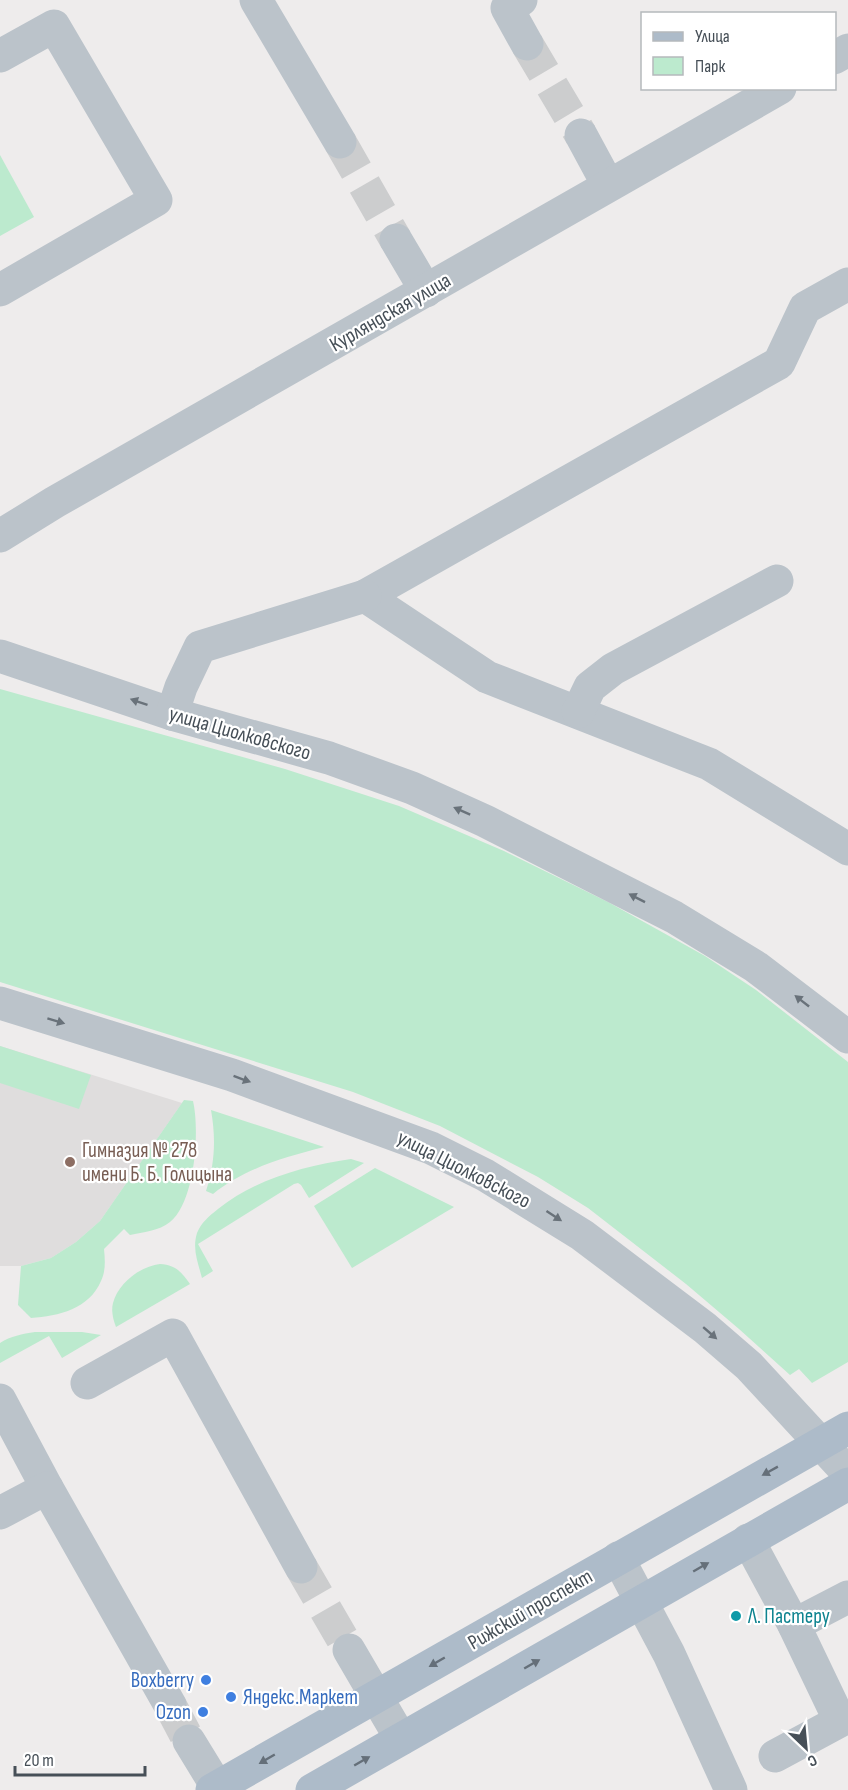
<svg xmlns="http://www.w3.org/2000/svg" width="848" height="1790" viewBox="0 0 848 1790" font-family="'Sofia Sans Condensed',sans-serif">
<style>
.education{fill:#dfdddd}
.green{fill:#bceace}
.lines{fill:none;stroke-linecap:round;stroke-linejoin:round}
.minor-tunnel{stroke:#cccdce;stroke-width:33;stroke-dasharray:33 16;stroke-linecap:butt}
.minor{stroke:#bbc3ca;stroke-width:33}
.major{stroke:#adbbc9;stroke-width:33}
.oneway{fill:#69727a}
.oneway2{fill:#656f79}
.education-dot{fill:#8d6e63;stroke:#fff;stroke-width:2}
.culture-dot{fill:#0f9aa8;stroke:#fff;stroke-width:2}
.shop-dot{fill:#3f7fe0;stroke:#fff;stroke-width:2}
.labels{text-anchor:middle;stroke-width:4.5;stroke-linejoin:round;paint-order:stroke}
.street-label{font-size:21px;fill:#464f57;stroke:#fff}
.education-label{font-size:21px;fill:#785e54;stroke:#fff;text-anchor:start}
.culture-label{font-size:21px;fill:#0d838f;stroke:#fff;text-anchor:start}
.shop-label{font-size:21px;fill:#366cbe;stroke:#fff;text-anchor:end}
</style>
<rect width="100%" height="100%" fill="#eeecec"/>
<polygon class="education" points="0,1046 182,1103 100,1221 76,1242 51,1258 21,1266 0,1266"/>
<g class="green">
<polygon points="0,155 34,217 0,236"/>
<polygon points="0,689 285,769 399,806 504,851 608,902 705,956 756,990 848,1062 848,1362 812,1383 799,1369 790,1375 739,1329 686,1284 588,1208 538,1177 440,1126 353,1092 0,982"/>
<polygon points="0,1046 91,1075 79,1109 0,1083"/>
<path d="M184 1100 193 1101C200 1131 195 1202 170 1222 159 1231 143 1232 130 1235L124 1229 104 1249C105 1259 106 1271 101 1281 89 1309 59 1316 31 1318L18 1305 21 1266 51 1258 76 1242 100 1221Z"/>
<path d="M211 1110 324 1147C285 1157 245 1168 213 1194L206 1191C215 1164 216 1138 211 1110Z"/>
<path d="M351 1159 364 1163 309 1198 301 1185 298 1183 294 1184 198 1244 213 1271 202 1278C198 1263 192 1249 197 1233 201 1223 209 1216 218 1209 256 1179 304 1166 351 1159Z"/>
<polygon points="375,1168 454,1207 352,1268 314,1206"/>
<path d="M160 1264C175 1265 181 1271 190 1284L116 1327C113 1319 111 1311 113 1303 118 1283 141 1266 160 1264Z"/>
<path d="M35 1332H82L101 1335 62 1358 49 1336 0 1363V1343C11 1336 22 1334 35 1332Z"/>
</g>
<g class="lines">
<g class="minor-tunnel">
<polyline points="527,44 581,135"/>
<polyline points="340,142 396,240"/>
<polyline points="301,1567 349,1650"/>
<polyline points="170,1705 189,1741"/>
</g>
<g class="minor">
<polyline points="256,0 340,142"/>
<polyline points="521,0 507,8 527,44"/>
<polyline points="0,56 54,26 156,200 0,290"/>
<polyline points="834,58 848,50"/>
<polyline points="581,135 608,185"/>
<polyline points="396,240 426,291"/>
<polyline points="848,284 805,308 779,363 365,596 487,677 709,764 848,849"/>
<polyline points="0,536 55,502 780,88"/>
<polyline points="0,656 172,714 329,758 412,788 485,821 674,917 756,967 848,1037"/>
<polyline points="578,712 590,687 613,669 777,581"/>
<polyline points="172,714 181,687 200,647 365,596"/>
<polyline points="0,1003 232,1075 431,1148 485,1175 582,1235 705,1328 749,1366 848,1473"/>
<polyline points="87,1383 173,1335 301,1567"/>
<polyline points="0,1400 47,1488"/>
<polyline points="0,1513 47,1488 170,1705"/>
<polyline points="748,1540 794,1625 840,1721 775,1756"/>
<polyline points="618,1558 669,1654 731,1790"/>
<polyline points="794,1625 848,1597"/>
<polyline points="349,1650 401,1739"/>
<polyline points="189,1741 219,1790"/>
</g>
<g class="major">
<polyline points="212,1790 848,1428"/>
<polyline points="312,1790 848,1484"/>
</g>
</g>
<defs><path id="oneway-solid" d="M-6-.8H1V-3.2L6.5 0L1 3.2V.8H-6Z" transform="scale(1.5)"/></defs>
<g class="oneway">
<use href="#oneway-solid" transform="translate(139 702) rotate(-161)"/>
<use href="#oneway-solid" transform="translate(462 811) rotate(-156)"/>
<use href="#oneway-solid" transform="translate(637 898) rotate(-153)"/>
<use href="#oneway-solid" transform="translate(802 1001) rotate(-142)"/>
<use href="#oneway-solid" transform="translate(56 1021) rotate(17)"/>
<use href="#oneway-solid" transform="translate(242 1079) rotate(20)"/>
<use href="#oneway-solid" transform="translate(554 1216) rotate(33)"/>
<use href="#oneway-solid" transform="translate(710 1333) rotate(41)"/>
</g>
<g class="oneway2">
<use href="#oneway-solid" transform="translate(770 1471) rotate(151)"/>
<use href="#oneway-solid" transform="translate(701 1567) rotate(-30)"/>
<use href="#oneway-solid" transform="translate(437 1662) rotate(150)"/>
<use href="#oneway-solid" transform="translate(532 1664) rotate(-30)"/>
<use href="#oneway-solid" transform="translate(267 1759) rotate(150)"/>
<use href="#oneway-solid" transform="translate(362 1761) rotate(-30)"/>
</g>
<circle class="education-dot" cx="70" cy="1162" r="6"/>
<circle class="culture-dot" cx="736" cy="1616" r="6"/>
<g class="shop-dot">
<circle cx="206" cy="1680" r="6"/>
<circle cx="231" cy="1697" r="6"/>
<circle cx="203" cy="1712" r="6"/>
</g>
<g class="labels">
<g class="street-label">
<text transform="translate(390 312) rotate(-30)" y="7">Курляндская улица</text>
<text transform="translate(240 733) rotate(16)" y="7">улица Циолковского</text>
<text transform="translate(464 1169) rotate(27)" y="7">улица Циолковского</text>
<text transform="translate(530 1609) rotate(-30)" y="7">Рижский проспект</text>
</g>
<g class="education-label">
<text x="82" y="1157">Гимназия № 278<tspan x="82" dy="24">имени Б. Б. Голицына</tspan></text>
</g>
<g class="culture-label">
<text x="748" y="1623">Л. Пастеру</text>
</g>
<g class="shop-label">
<text x="194" y="1687">Boxberry</text>
<text x="243" y="1704" text-anchor="start">Яндекс.Маркет</text>
<text x="191" y="1719">Ozon</text>
</g>
</g>
<rect x="641" y="12" width="195" height="78" fill="#ffffff" stroke="#b5b9bc" stroke-width="1.5"/>
<rect x="653" y="32" width="30" height="9" fill="#adbbc9" stroke="#b5b9bc" stroke-width="1.5"/>
<text x="695" y="42" font-size="18" fill="#464f57">Улица</text>
<rect x="653" y="57" width="30" height="18" fill="#bceace" stroke="#b5b9bc" stroke-width="1.5"/>
<text x="695" y="72" font-size="18" fill="#464f57">Парк</text>
<g transform="translate(806 1748) rotate(154)" stroke="#ffffff" stroke-width="4.5" paint-order="stroke">
<path d="M0-4.5L10 22L0 15L-10 22Z" fill="#464f57"/>
<text y="-9" font-size="16" font-weight="bold" text-anchor="middle" fill="#464f57">С</text>
</g>
<path d="M15 1766v9h130v-9" fill="none" stroke="#464f57" stroke-width="3"/>
<text x="24" y="1766" font-size="18" fill="#464f57" stroke="#ffffff" stroke-width="4.5" paint-order="stroke">20 m</text>
</svg>
